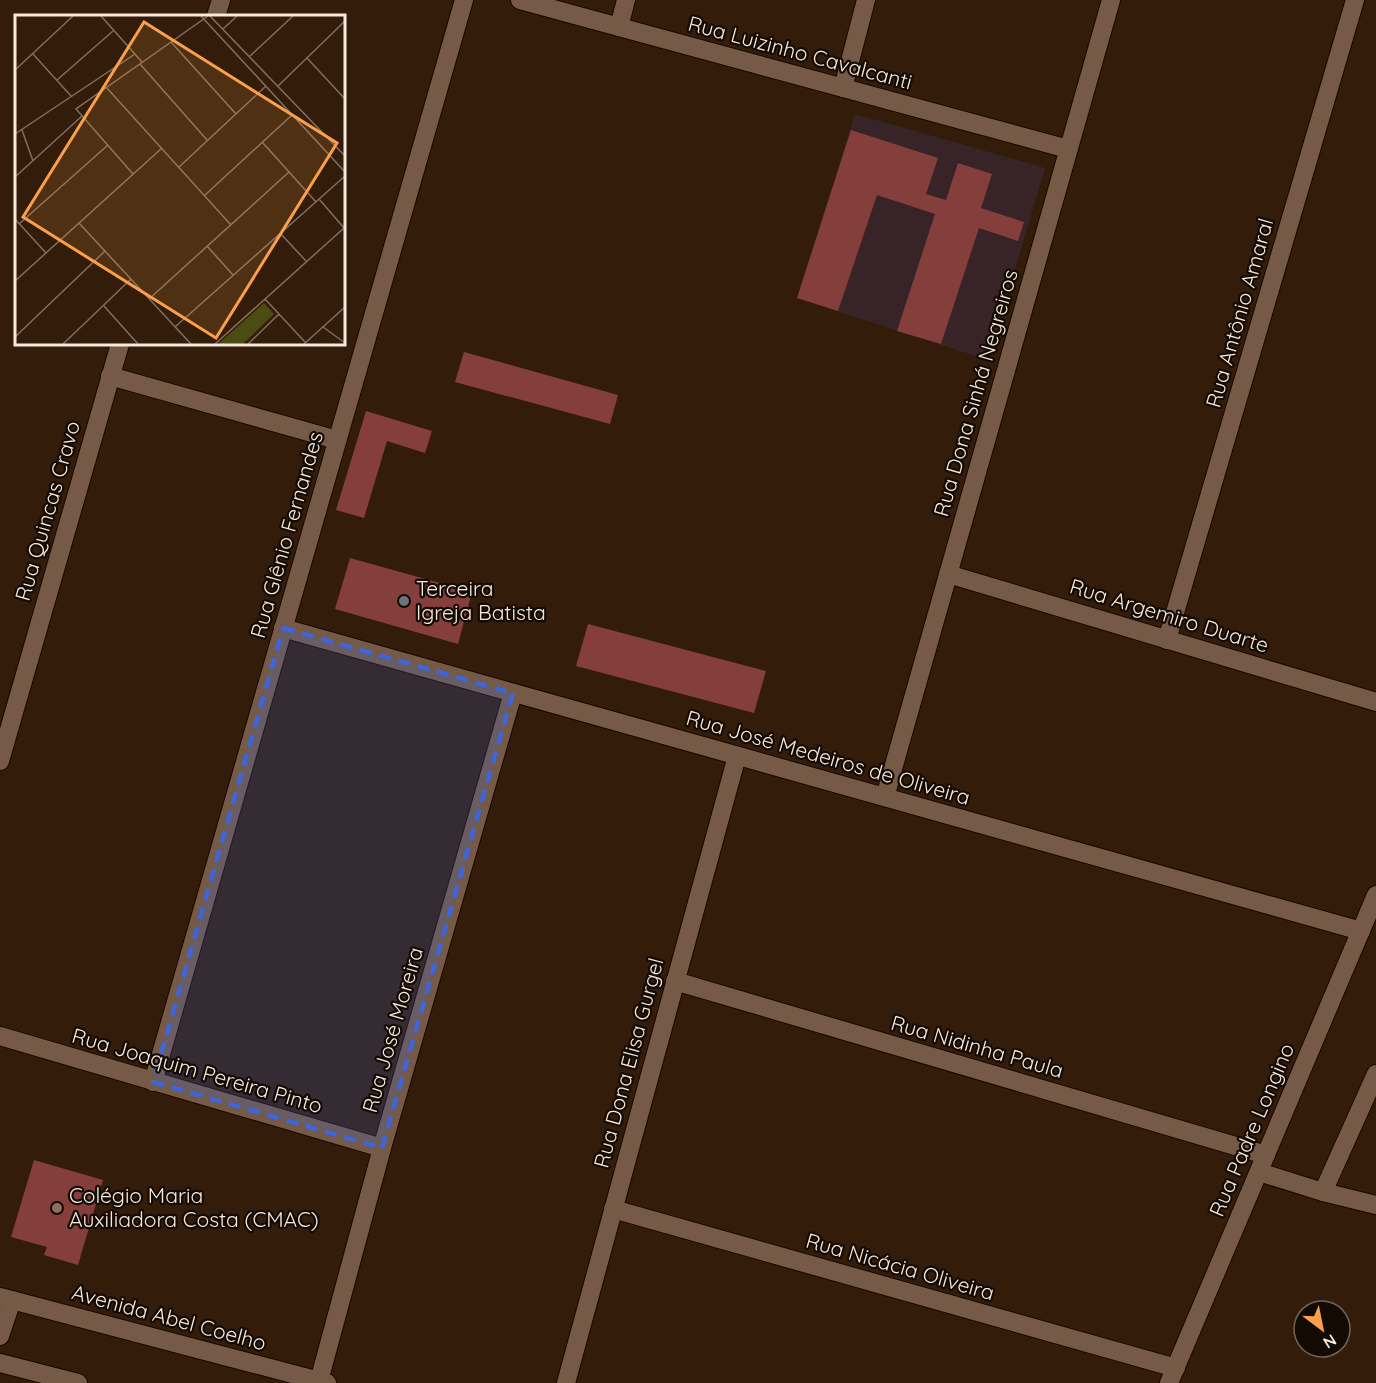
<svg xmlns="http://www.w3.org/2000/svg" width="1376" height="1383" viewBox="0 0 1376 1383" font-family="Quicksand,sans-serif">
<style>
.education{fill:#382427}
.building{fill:#843e3b}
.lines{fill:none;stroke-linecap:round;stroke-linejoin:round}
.street-casing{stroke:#1a0600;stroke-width:20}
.secondary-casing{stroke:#1a0600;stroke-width:20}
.street{stroke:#755b47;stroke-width:18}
.secondary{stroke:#755b47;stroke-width:18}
.marked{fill:#3e65d9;fill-opacity:0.2;stroke:#3e65d9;stroke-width:4.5;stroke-dasharray:12 8;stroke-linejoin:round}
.worship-dot{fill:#6b7280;stroke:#140a04;stroke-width:2}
.education-dot{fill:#8d6e63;stroke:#140a04;stroke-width:2}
.labels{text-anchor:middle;stroke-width:4.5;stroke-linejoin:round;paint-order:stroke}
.street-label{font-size:21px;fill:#f7e8dc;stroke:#140a04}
.poi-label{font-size:21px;fill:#f7e8dc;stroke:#140a04;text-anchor:start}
.inset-road{fill:none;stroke:#816e5e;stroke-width:1.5}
.view{fill:#f9a04c;fill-opacity:0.15;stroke:#f9a04c;stroke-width:3}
.inset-edge{fill:none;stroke:#f7e8dc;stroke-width:3}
</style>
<rect width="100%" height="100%" fill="#331d0a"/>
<polygon class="education" points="855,114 1045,168 988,360 797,298"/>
<g class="building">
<polygon points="851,130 938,158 926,194 946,200 958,163 992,174 981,208 1024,222 1018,241 979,228 941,344 897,331 935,214 877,195 838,311 797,298"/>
<polygon points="464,352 618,395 610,424 455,382"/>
<polygon points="366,411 432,431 425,453 387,441 364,518 336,510"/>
<polygon points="350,558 472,592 458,644 335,609"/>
<polygon points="588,624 766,671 754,713 576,666"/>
<polygon points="34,1160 103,1180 78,1265 44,1255 47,1247 11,1237"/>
</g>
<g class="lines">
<defs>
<g id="street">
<polyline points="520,0 1068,149"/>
<polyline points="216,16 221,0"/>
<polyline points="619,27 626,0"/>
<polyline points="843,88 866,0"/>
<polyline points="110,376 337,440"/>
<polyline points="948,574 1376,702"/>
<polyline points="283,628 1361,931"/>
<polyline points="1167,640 1355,0"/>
<polyline points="0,761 120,344"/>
<polyline points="885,797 1111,0"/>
<polyline points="675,981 1266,1155"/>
<polyline points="0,1036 382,1148"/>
<polyline points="153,1082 464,0"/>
<polyline points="1259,1172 1323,1192 1376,1205"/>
<polyline points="1323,1192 1376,1074"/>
<polyline points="613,1209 1176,1368"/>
<polyline points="319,1381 382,1148 513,693"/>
<polyline points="566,1383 737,756"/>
<polyline points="1169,1383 1376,895"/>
</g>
<g id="secondary">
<polyline points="0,1297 327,1383"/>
<polyline points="0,1336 12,1300"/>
<polyline points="0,1363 78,1383"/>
</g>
</defs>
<use href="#street" class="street-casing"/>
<use href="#secondary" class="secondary-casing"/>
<use href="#street" class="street"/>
<use href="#secondary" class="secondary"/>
</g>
<path class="marked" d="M283 628 513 693 382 1148 153 1082Z"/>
<circle class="worship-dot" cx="404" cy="601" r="6"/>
<circle class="education-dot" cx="57" cy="1208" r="6"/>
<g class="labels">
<g class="street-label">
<text transform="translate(800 53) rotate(15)" y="7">Rua Luizinho Cavalcanti</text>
<text transform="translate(1240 313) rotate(-74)" y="7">Rua Antônio Amaral</text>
<text transform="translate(976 393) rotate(-74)" y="7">Rua Dona Sinhá Negreiros</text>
<text transform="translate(48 511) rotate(-74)" y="7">Rua Quincas Cravo</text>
<text transform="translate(287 535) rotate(-74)" y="7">Rua Glênio Fernandes</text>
<text transform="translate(1169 616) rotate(17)" y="7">Rua Argemiro Duarte</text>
<text transform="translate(828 758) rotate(16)" y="7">Rua José Medeiros de Oliveira</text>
<text transform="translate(393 1030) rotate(-74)" y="7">Rua José Moreira</text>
<text transform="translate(977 1047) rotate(16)" y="7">Rua Nidinha Paula</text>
<text transform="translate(629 1063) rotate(-75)" y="7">Rua Dona Elisa Gurgel</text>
<text transform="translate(197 1071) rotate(16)" y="7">Rua Joaquim Pereira Pinto</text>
<text transform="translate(1252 1130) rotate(-67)" y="7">Rua Padre Longino</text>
<text transform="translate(900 1267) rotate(16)" y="7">Rua Nicácia Oliveira</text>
<text transform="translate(169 1318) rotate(15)" y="7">Avenida Abel Coelho</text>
</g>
<g class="poi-label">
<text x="416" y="596">Terceira<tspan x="416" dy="24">Igreja Batista</tspan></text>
<text x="69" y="1203">Colégio Maria<tspan x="69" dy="24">Auxiliadora Costa (CMAC)</tspan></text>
</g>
</g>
<g transform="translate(15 15)">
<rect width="330" height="330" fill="#331d0a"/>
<path d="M249 288 259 299 228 329H203Z" fill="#4b4c12"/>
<path class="inset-road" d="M86 1 127 47M186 1 330 157M195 1 330 141M208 14 222 1M156 27 221 99M18 39 56 81M235 41 278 1M292 43 330 84M125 49 192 125M0 55 58 1M42 65 98 16M263 71 330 6M91 72 216 210M7 115 18 146M0 119 120 39M248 128 301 187M164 152 251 71M118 159 61 94 193 1M0 162 67 101M190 180 277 100M0 204 31 238M64 208 176 329M4 209 93 130M265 218 291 246M192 231 218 260M0 266 147 133M134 284 274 157M250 284 290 327M89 291 123 329M160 312 330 161M308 312 330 328M0 322 90 236M48 329 116 264M200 329 329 213 304 184M233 329 264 299M289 329 330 292"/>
<path class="view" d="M129 7 322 128 201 323 8 202Z"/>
<rect width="330" height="330" class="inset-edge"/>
</g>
<g transform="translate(1322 1329) rotate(148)"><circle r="28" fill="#140a04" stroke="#6f635a" stroke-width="1.5"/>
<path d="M0-4.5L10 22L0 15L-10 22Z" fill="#f9a04c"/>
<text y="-9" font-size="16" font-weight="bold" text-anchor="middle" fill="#f7e8dc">N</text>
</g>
</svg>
